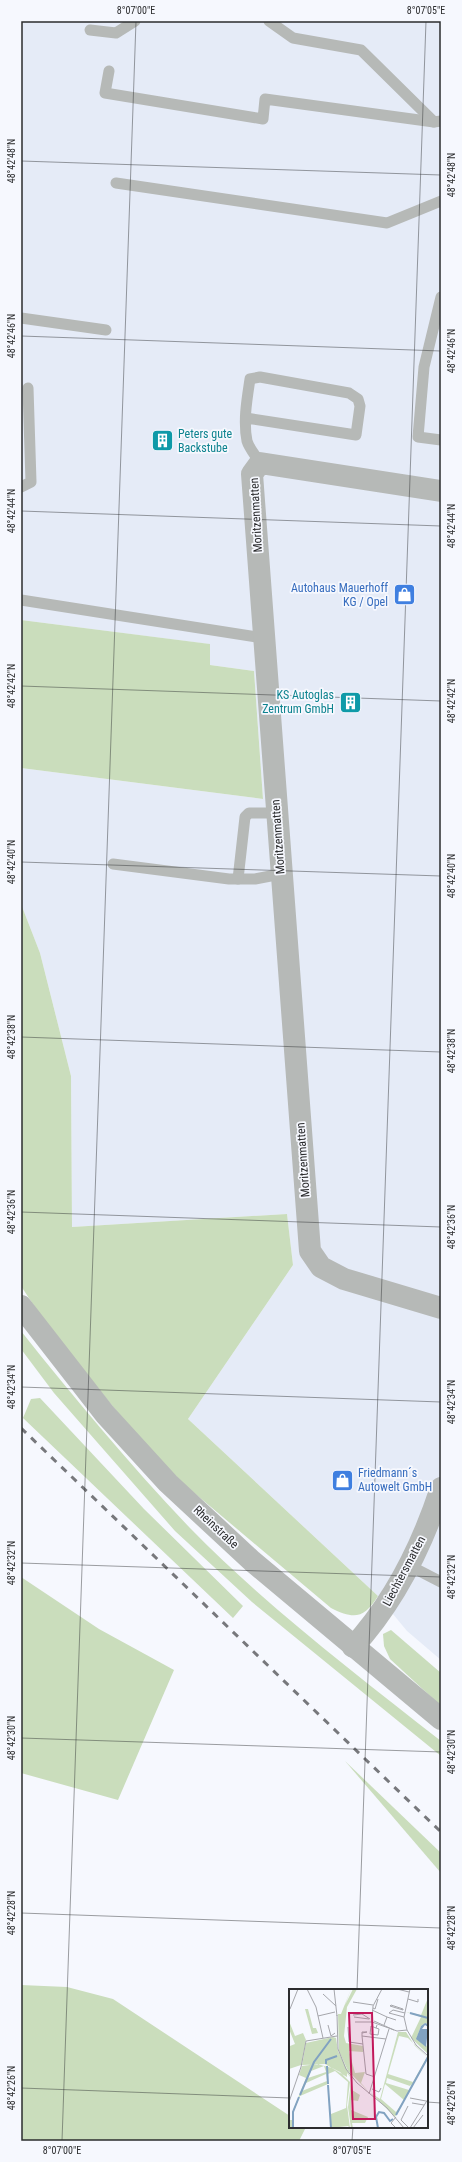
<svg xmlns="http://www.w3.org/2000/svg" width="462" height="2162" viewBox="0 0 462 2162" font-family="'Roboto Condensed',sans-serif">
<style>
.built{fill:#e5ebf7}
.green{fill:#caddbc}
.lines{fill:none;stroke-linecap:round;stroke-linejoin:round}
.service{stroke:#b6b9b7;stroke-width:11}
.minor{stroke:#b6b9b7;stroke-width:22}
.tertiary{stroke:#b6b9b7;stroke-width:22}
.rail{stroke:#77787c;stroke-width:3;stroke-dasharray:7 7;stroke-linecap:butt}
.ticks{fill:none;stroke:#2b2c2e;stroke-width:1;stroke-opacity:0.45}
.labels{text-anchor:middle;stroke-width:3.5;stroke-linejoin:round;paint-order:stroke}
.culture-label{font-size:12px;fill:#0d838f;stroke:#f6f8fe;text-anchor:start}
.street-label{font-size:12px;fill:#2b2c2e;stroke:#f6f8fe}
.shop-label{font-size:12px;fill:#366cbe;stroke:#f6f8fe;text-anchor:end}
.inset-river{fill:none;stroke:#81a2c1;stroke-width:2}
.inset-road{fill:none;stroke:#a5a6ab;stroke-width:1}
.view{fill:#c2185b;fill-opacity:0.15;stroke:#c2185b;stroke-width:2}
.inset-edge{fill:none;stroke:#2b2c2e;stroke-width:2}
.neatline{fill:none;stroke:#2b2c2e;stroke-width:1.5}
.ticks-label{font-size:10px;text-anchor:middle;fill:#2b2c2e}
</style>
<rect width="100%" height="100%" fill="#f6f8fe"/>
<polygon class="built" points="21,21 441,21 441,1660 407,1631 378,1596 188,1419 293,1265 287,1214 72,1227 71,1076 40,953 21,904 21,768 263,799 254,671 210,665 209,644 21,620"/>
<g class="green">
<polygon points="21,620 210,644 210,665 254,671 263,799 21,768"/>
<path d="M21 904 40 953 71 1076 72 1227 287 1214 293 1265 188 1419 378 1596C364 1618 355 1620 331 1608L186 1486 141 1441 48 1327 21 1286Z"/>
<path d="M21 1331C75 1399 130 1465 190 1528 265 1605 357 1675 441 1741V1756L252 1602 175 1531 54 1393 21 1349Z"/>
<polygon points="40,1398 144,1509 243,1606 233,1618 23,1418 31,1399"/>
<polygon points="21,1577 99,1629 174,1670 118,1800 21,1773"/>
<polygon points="391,1630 441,1673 441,1706 390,1659 384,1646 383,1634"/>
<polygon points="345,1761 441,1853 441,1873"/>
<polygon points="21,1985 67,1987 113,1999 290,2116 290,2127 306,2127 299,2141 21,2141"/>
</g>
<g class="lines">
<g class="service">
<polyline points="269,21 293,38 361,50 434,122"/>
<polyline points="90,30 116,33 135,21"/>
<polyline points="109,71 105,93 263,119 265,99 434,122 441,121"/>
<polyline points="116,183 387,223 441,201"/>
<polyline points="441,297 424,367 418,437 441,440"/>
<polyline points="21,318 106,330"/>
<path d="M246 418 356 435 360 406 358 399 349 393 260 377 250 379C247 399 243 421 247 441 249 448 256 456 260 463"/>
<polyline points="21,487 31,482 28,388"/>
<polyline points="21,600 263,638"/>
<polyline points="113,864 229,879 255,879 281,874"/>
<polyline points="238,879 245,817 249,813 277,813"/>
<polyline points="410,1566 441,1582"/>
</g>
<g class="minor">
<polyline points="441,491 260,463 252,474 310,1251 321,1267 344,1279 441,1308"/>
<path d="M353 1647C395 1601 422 1546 441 1488"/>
</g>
<polyline class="tertiary" points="21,1306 105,1414 168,1483 252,1561 441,1719"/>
<polyline class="rail" points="21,1428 441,1832"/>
</g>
<path class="ticks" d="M21 161 441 175M21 336 441 351M21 511 441 526M21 686 441 701M21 862 441 876M21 1037 441 1052M21 1212 441 1227M21 1387 441 1402M21 1563 441 1577M21 1738 441 1752M21 1913 441 1928M357 1990 426 21M21 2088 290 2098M427 2102 441 2103M62 2141 136 21M352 2141 353 2127"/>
<defs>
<symbol id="building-square" viewBox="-11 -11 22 22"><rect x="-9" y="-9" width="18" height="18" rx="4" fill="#0f9aa8" stroke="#f6f8fe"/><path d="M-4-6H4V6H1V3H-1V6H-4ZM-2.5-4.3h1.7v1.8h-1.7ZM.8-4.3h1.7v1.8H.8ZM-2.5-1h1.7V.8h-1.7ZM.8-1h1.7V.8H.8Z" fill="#fff"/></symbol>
<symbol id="shop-square" viewBox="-11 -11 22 22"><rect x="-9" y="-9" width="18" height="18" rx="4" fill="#3f7fe0" stroke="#f6f8fe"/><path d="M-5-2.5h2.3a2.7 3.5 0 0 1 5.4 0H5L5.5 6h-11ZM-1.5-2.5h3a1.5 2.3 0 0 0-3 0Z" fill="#fff"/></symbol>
</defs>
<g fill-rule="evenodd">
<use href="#building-square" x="150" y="428" width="25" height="25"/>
<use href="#shop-square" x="392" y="582" width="25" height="25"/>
<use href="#building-square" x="338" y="690" width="25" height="25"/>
<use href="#shop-square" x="330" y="1468" width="25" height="25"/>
</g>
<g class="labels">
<g class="culture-label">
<text x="178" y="438">Peters gute<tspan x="178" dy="14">Backstube</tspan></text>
<text x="334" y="699" text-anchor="end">KS Autoglas<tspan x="334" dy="14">Zentrum GmbH</tspan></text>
</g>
<g class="street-label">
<text transform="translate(256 515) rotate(-93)" y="4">Moritzenmatten</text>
<text transform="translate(278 837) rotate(-94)" y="4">Moritzenmatten</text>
<text transform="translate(303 1160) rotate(-94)" y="4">Moritzenmatten</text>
<text transform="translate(216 1527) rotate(43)" y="4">Rheinstraße</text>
<text transform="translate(404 1571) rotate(-62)" y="4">Liechtersmatten</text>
</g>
<g class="shop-label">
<text x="388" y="592">Autohaus Mauerhoff<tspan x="388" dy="14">KG / Opel</tspan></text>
<text x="358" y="1477" text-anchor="start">Friedmann´s<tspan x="358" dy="14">Autowelt GmbH</tspan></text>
</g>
</g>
<g transform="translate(289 1989)">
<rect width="139" height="139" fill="#f6f8fe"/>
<path d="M62 0 56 16 64 0H68L58 18 55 47 57 54 74 57V63L60 62 66 84 76 83 72 94 80 103 59 82 50 62 49 25H52ZM139 9V35L136 34 132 37 128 48 139 58V65L122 49 132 28 117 23 132 26ZM16 20H19L24 39H27L29 44 23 45ZM0 32 6 47 14 44 17 51 12 76 0 80 1 57 6 55 0 40ZM109 43H117L126 57 139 69 106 128 82 104 91 110ZM110 47 119 49 138 68 124 93 99 85ZM98 89 121 97 123 95 120 101 97 94ZM96 95 115 111 107 123 92 110ZM44 48 47 49 49 62 62 89 58 84V88L36 75 13 76 17 54ZM28 75 43 79 51 83 61 93 58 116 61 139 59 137 42 139 39 96 42 125 57 119 59 93 46 82 39 85V95L11 107 4 124 5 139H0V131H3V124L17 89 10 86 13 77ZM35 77 37 83 19 89 22 82ZM37 85 38 92 13 102 17 94ZM62 93 63 101 71 106 69 112 62 111V121L79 128 76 134H63L64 139H62L59 118Z" fill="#caddbc" fill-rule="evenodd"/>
<path d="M136 34 139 35V38L136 36 133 40H139L137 58 127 50 132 37Z" fill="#81a2c1"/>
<path class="inset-river" d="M121 24 139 29M37 75V71L48 67M38 77 39 95M39 96 42 139M11 106 25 73 42 50M107 126 139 68M4 139V123L10 108M89 139 87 128 90 123 95 124 101 132 104 130"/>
<path class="inset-road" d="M18 0 27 18 34 49M45 0 48 27M93 0 84 17 83 33 108 42 118 41M108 0 120 3M121 0 115 28 118 41 127 56 139 67M34 5 47 17M119 10 129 13V10M64 13 84 16M102 16 114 20V21L101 17ZM84 19 86 20 89 10M1 20 9 0M83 21 98 28M48 26 49 60 57 80 68 94 98 119 115 139M64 26 73 25 81 30M29 27 46 23M65 28 80 30M115 28 100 24 104 21 116 24M85 32 105 41M66 33H83M39 36 42 47 46 44M95 36 98 28 107 31M59 38 60 53 74 55M87 39 90 40 89 46 81 45 82 37 87 39 88 36M73 44 78 43H73V47M86 88 77 85 73 47 97 50M83 100 90 103 92 99M80 105 100 40M121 109 137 112M0 113 12 78 17 52 48 47M123 114 135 116M119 117 112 131 120 139M107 128 102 134 107 139M121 139 139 110M124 139 134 126"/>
<path class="view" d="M60 24H83L86 130H64Z"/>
<rect width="139" height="139" class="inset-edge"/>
</g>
<rect width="462" height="2162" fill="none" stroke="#f6f8fe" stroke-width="44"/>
<rect x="22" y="22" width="418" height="2118" class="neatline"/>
<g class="ticks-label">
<text x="136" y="14">8°07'00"E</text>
<text x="426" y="14">8°07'05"E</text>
<text transform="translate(11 161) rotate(-90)" y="4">48°42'48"N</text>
<text transform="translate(451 175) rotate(-90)" y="4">48°42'48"N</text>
<text transform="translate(11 336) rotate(-90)" y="4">48°42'46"N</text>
<text transform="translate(451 351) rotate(-90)" y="4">48°42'46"N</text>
<text transform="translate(11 511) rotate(-90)" y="4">48°42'44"N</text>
<text transform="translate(451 526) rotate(-90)" y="4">48°42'44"N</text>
<text transform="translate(11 686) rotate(-90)" y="4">48°42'42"N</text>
<text transform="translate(451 701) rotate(-90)" y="4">48°42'42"N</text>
<text transform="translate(11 862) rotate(-90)" y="4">48°42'40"N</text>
<text transform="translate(451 876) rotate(-90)" y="4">48°42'40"N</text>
<text transform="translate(11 1037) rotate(-90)" y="4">48°42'38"N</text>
<text transform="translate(451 1051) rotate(-90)" y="4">48°42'38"N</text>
<text transform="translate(11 1212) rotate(-90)" y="4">48°42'36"N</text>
<text transform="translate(451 1227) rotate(-90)" y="4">48°42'36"N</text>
<text transform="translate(11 1387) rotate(-90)" y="4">48°42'34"N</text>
<text transform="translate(451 1402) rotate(-90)" y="4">48°42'34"N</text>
<text transform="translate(11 1563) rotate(-90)" y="4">48°42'32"N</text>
<text transform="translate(451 1577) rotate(-90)" y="4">48°42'32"N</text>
<text transform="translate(11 1738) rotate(-90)" y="4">48°42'30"N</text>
<text transform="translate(451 1752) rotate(-90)" y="4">48°42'30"N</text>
<text transform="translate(11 1913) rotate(-90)" y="4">48°42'28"N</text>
<text transform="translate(451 1928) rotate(-90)" y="4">48°42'28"N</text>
<text transform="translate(11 2088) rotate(-90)" y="4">48°42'26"N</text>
<text transform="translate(451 2103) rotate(-90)" y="4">48°42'26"N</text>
<text x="62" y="2154">8°07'00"E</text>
<text x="352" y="2154">8°07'05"E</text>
</g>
</svg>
